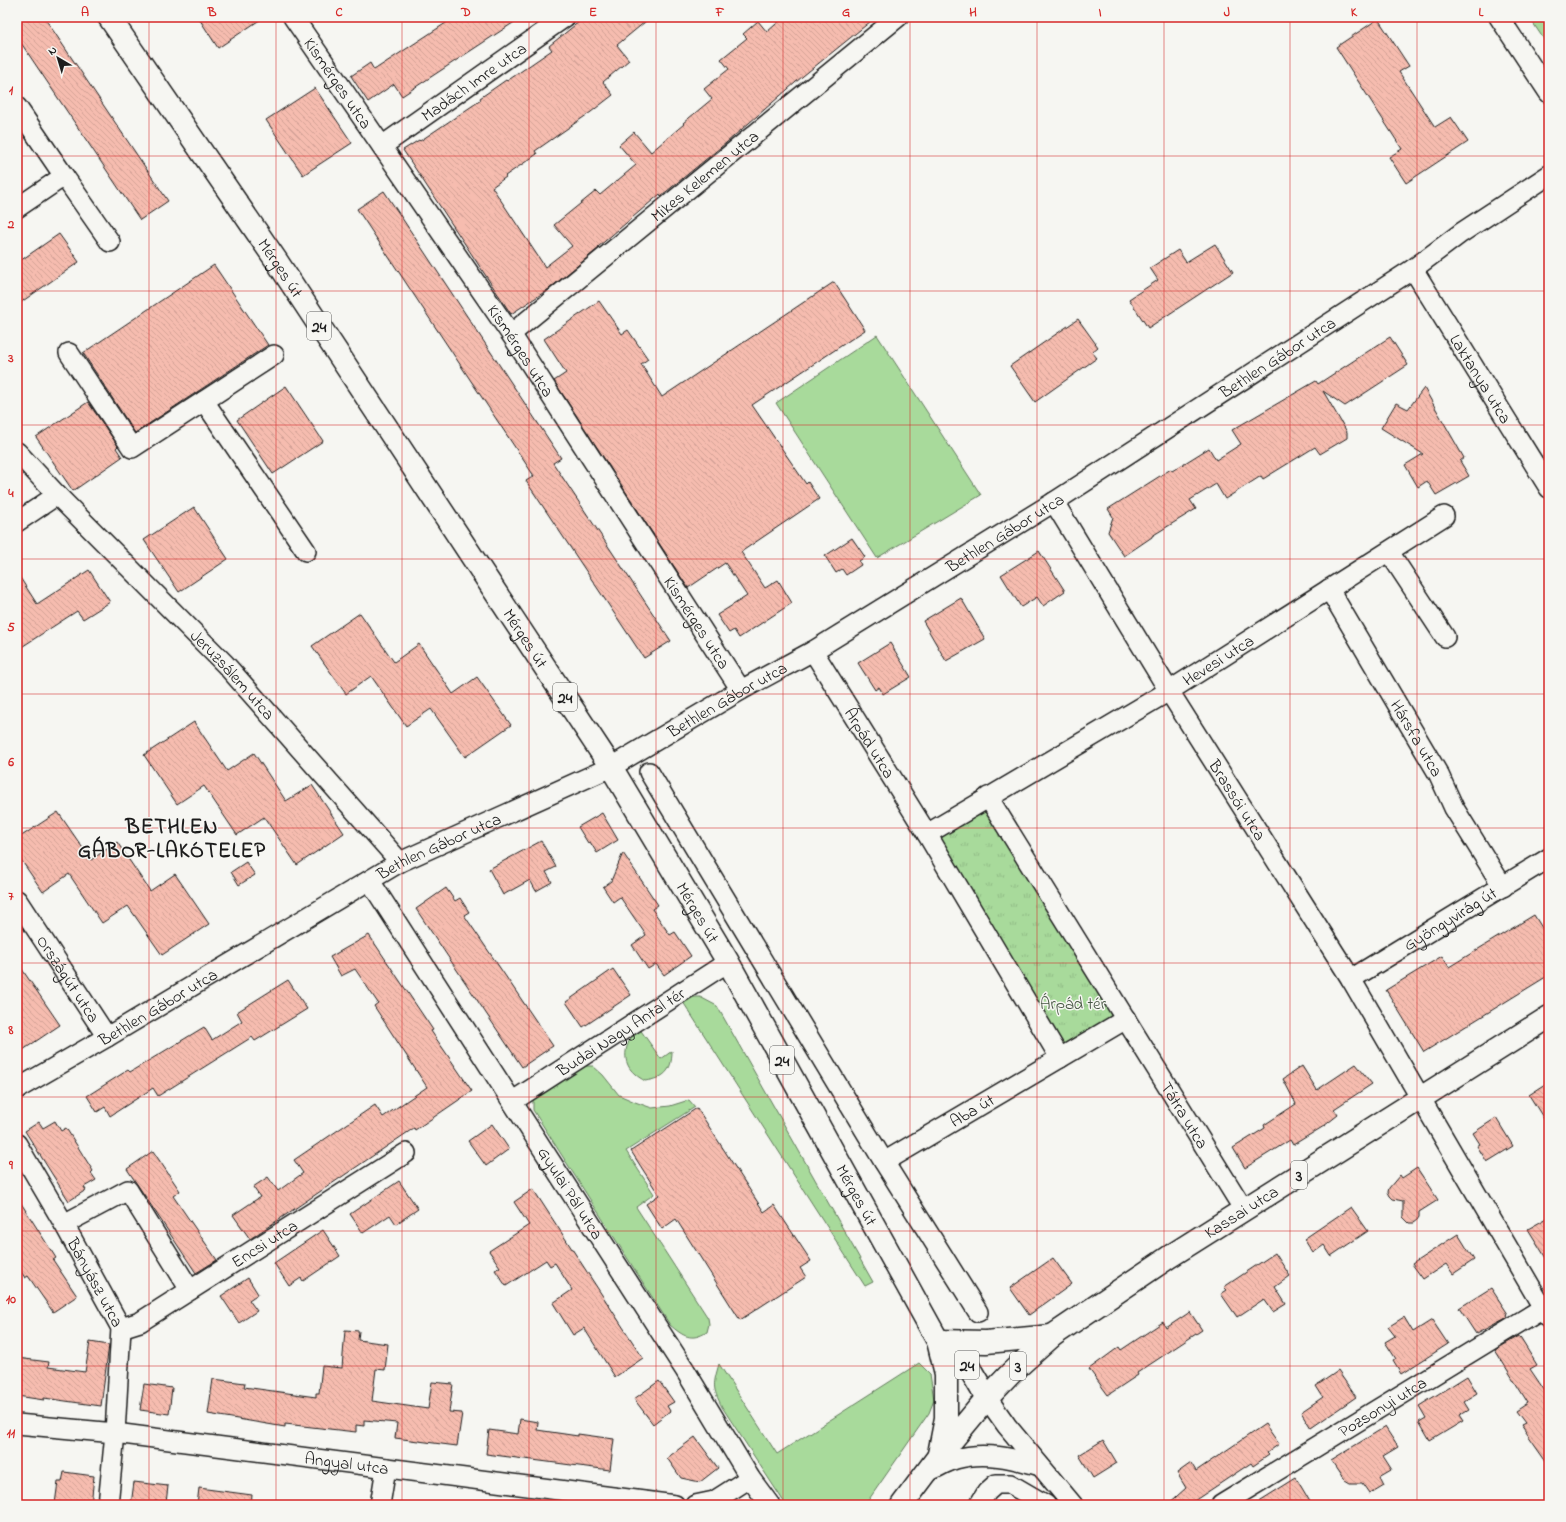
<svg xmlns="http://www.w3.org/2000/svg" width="1566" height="1522" viewBox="0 0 1566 1522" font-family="'Indie Flower',sans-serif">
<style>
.green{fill:#a8da9b;stroke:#627b5c}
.park{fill:url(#park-tufts);stroke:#627b5c}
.building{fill:url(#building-back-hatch);stroke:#1c1c1c}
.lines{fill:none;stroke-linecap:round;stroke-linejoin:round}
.minor-casing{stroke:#1c1c1c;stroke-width:22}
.major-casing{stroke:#1c1c1c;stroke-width:25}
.minor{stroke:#f6f6f2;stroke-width:19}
.major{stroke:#f6f6f2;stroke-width:22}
.grid{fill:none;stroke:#d62828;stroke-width:1;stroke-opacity:0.55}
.labels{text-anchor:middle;stroke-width:3;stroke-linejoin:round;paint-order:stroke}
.shield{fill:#f6f6f2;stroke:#5d5d5c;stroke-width:1}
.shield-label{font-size:16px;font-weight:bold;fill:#1c1c1c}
.street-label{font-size:17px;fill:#1c1c1c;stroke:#f6f6f2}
.park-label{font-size:17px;fill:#465542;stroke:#f6f6f2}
.district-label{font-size:21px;font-weight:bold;letter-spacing:1px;fill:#1c1c1c;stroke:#f6f6f2}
.neatline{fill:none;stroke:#d62828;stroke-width:1.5}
.grid-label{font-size:13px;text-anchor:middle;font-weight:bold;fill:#d62828}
</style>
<defs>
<pattern id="park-tufts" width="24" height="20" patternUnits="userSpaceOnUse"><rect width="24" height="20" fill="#a8da9b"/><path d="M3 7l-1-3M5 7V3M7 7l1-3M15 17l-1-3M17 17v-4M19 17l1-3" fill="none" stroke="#90ba85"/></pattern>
<pattern id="building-back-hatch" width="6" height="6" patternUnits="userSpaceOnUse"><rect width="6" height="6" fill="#f6bcaf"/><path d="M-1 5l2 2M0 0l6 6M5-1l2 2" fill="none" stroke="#d2a196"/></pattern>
</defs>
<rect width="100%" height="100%" fill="#f6f6f2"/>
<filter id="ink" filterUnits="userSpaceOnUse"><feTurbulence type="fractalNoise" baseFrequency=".025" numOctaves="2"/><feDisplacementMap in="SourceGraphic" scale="8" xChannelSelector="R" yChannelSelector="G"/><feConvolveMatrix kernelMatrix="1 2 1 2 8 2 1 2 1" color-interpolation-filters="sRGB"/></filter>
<g filter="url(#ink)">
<g class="green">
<polygon points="1529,17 1549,17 1549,47"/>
<polygon points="877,335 981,495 877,558 776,403"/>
<polygon points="691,997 700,997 717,1006 873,1282 865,1286 683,1002"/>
<path d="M639 1028 661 1059 672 1051C672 1072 664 1078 645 1081 642 1079 638 1077 635 1074 619 1061 626 1039 639 1028Z"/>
<path d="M580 1066H593L603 1075 619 1095 635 1102 652 1108 670 1106 689 1100 695 1107 626 1151 654 1194 636 1207 708 1318 709 1324 707 1332C691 1342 683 1336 670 1325L533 1110V1100L544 1087Z"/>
<path d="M919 1363 930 1374 934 1400 929 1413 865 1505H786L722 1407C712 1387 713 1385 719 1364L777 1454Z"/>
</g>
<polygon class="park" points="987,801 1121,1017 1062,1050 932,835"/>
<g class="building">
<polygon points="17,17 44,17 168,201 140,220 17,37"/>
<polygon points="198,17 264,17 218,48"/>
<polygon points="455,17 522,17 402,96 394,84 368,102 351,76 370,63 374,70"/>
<polygon points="585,17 651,17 617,45 629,60 603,82 613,95 591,112 535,151 537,154 505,176 506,177 492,187 545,267 572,246 554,225 596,191 600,195 636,165 619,145 634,132 651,152 684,124 683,123 712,99 704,89 729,69 721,59 747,38 743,34 758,21 767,32 784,17 876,17 803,76 726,143 661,196 660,194 598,247 599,248 549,289 511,314 403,150 419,140 420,141 481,100 480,98 506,80 507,81 552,50 549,46"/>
<polygon points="1378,19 1409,66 1399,72 1435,127 1451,117 1468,142 1406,183 1389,157 1402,149 1336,47"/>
<polygon points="315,88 352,143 303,175 266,120"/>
<polygon points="384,191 561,458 553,463 671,641 644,658 526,481 534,476 357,209"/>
<polygon points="59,234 79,262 17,305 17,263"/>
<polygon points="1215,244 1233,272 1148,328 1129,299 1158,280 1150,268 1178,250 1186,262"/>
<polygon points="214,265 268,345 135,433 83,353"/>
<polygon points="834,282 865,330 752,405 806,484 808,482 819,499 741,552 765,588 778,580 792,603 739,638 734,630 729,633 717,615 747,596 725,563 688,588 554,381 566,373 544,339 599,301 622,334 628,330 648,359 641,364 662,397"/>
<polygon points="1078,319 1098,347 1092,352 1097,358 1035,402 1010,366"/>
<polygon points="1390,337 1408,365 1345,406 1323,391 1347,432 1347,438 1320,454 1315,447 1263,479 1261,476 1225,499 1216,484 1190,500 1196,509 1152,536 1152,537 1124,556 1108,532 1113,517 1108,509 1171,469 1172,471 1209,448 1216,460 1241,444 1232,430 1316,381 1318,384"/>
<polygon points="286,386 323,441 273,474 237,420"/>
<polygon points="1424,388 1464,458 1460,461 1469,476 1436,495 1427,481 1418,487 1405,465 1423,454 1381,428 1396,403 1408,409"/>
<polygon points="88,402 118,446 116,448 122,457 73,491 36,437"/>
<polygon points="194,507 228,559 179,592 144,540"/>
<polygon points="852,538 865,557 859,561 861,565 846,575 842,569 836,573 825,556"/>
<polygon points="1039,551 1065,591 1043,606 1037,597 1021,607 1001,575"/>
<polygon points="89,570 110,602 83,619 77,611 17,650 17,573 37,604"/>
<polygon points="961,598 985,639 946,661 923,621"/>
<polygon points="360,613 394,662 419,644 453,694 477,677 511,725 465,757 431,709 406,726 371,676 346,694 312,646"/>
<polygon points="890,643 911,677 883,694 879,687 875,690 858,663"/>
<polygon points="194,722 227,771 254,753 286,801 312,785 344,833 297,865 264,817 237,835 204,786 177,804 144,755"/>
<polygon points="58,812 91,860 117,842 150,891 175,874 209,924 162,955 128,906 102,923 69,874 43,892 17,854 17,839"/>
<polygon points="602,813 618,840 597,853 590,842 588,843 578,827"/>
<polygon points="541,841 556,867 546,872 552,882 536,891 530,880 503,895 489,869"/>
<polygon points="623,853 658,905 652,909 670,935 675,932 691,956 664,975 656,964 648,969 632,945 646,935 620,897 613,902 603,887 611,881"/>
<polygon points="246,862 255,875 239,885 231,872"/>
<polygon points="446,888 455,901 460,898 469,912 464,915 553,1046 522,1067 416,909"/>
<polygon points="1534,915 1549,939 1549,975 1424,1052 1386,990 1442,956 1449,967"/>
<polygon points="369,935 433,1030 431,1031 472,1091 415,1130 414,1128 250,1239 233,1215 260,1197 253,1187 268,1177 278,1191 303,1173 294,1160 375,1105 383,1117 427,1087 374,1006 378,1003 355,969 341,976 330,957"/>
<polygon points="17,962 60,1025 17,1054"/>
<polygon points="613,969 631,995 583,1027 566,1002"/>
<polygon points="288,980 307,1009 255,1041 252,1037 158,1096 153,1088 110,1116 105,1107 97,1112 87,1096 128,1070 130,1072 204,1027 212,1040 242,1021 237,1012"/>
<polygon points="1356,1064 1372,1084 1334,1109 1338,1115 1324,1126 1293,1145 1290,1140 1245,1168 1233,1148 1265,1128 1264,1125 1296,1104 1283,1079 1302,1066 1317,1090"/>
<polygon points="1549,1082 1549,1127 1529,1095"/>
<polygon points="697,1108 764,1212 774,1205 811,1261 800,1268 806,1277 740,1320 676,1219 662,1229 646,1204 659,1195 631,1151"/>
<polygon points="1496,1118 1513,1146 1487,1162 1477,1146 1480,1144 1473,1133"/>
<polygon points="55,1121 61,1131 66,1128 93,1171 91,1173 96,1180 84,1187 86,1190 69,1201 25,1131 39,1122 43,1128"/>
<polygon points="492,1124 509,1149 486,1166 468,1141"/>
<polygon points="153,1151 180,1191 173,1196 217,1260 196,1273 127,1169"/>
<polygon points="1417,1168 1438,1200 1419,1212 1419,1217 1417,1220 1413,1223 1409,1223 1403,1217 1403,1201 1393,1199 1390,1196 1388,1192 1389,1188 1400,1175 1402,1178"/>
<polygon points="399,1181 418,1209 396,1224 390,1215 363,1233 350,1214"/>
<polygon points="533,1189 643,1358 615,1377 584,1328 573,1335 553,1303 572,1290 555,1263 550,1266 546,1260 506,1286 495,1270 500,1267 489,1251 529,1225 514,1202"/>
<polygon points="17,1197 56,1258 53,1260 77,1296 53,1312 28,1276 25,1278 17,1265"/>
<polygon points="1351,1207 1368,1231 1331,1256 1324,1245 1313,1253 1304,1239"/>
<polygon points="1549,1217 1549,1263 1528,1229"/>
<polygon points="323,1230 340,1256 303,1281 301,1278 289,1286 274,1263"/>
<polygon points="1458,1234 1474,1260 1453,1274 1446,1264 1423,1279 1412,1264"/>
<polygon points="1275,1253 1290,1276 1275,1287 1286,1304 1273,1312 1264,1299 1237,1317 1221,1294 1227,1290 1224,1287"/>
<polygon points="1053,1258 1072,1284 1029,1315 1010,1288"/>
<polygon points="248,1278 258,1294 249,1300 257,1311 239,1323 221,1296"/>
<polygon points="1491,1288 1508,1314 1507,1315 1508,1317 1476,1334 1459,1308"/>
<polygon points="1190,1312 1202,1330 1137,1373 1138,1375 1108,1395 1089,1369 1119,1347 1121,1350 1163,1322 1166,1328"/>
<polygon points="1404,1317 1413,1332 1432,1320 1448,1344 1401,1374 1393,1361 1396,1359 1385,1342 1395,1336 1388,1327"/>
<polygon points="345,1330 359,1331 358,1340 388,1344 385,1370 376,1369 372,1401 428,1409 432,1382 453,1384 449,1412 462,1413 457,1446 395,1438 397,1423 364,1420 364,1426 356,1425 356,1432 285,1424 285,1427 208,1414 213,1379 245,1383 244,1387 316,1397 316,1393 319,1393 322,1366 342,1368"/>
<polygon points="1519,1336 1537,1365 1530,1369 1549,1397 1549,1465 1521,1425 1525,1423 1516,1411 1528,1403 1495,1350"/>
<polygon points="90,1342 109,1345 101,1406 44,1398 44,1400 17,1396 17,1358 49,1362 48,1367 85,1372"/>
<polygon points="1338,1371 1356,1397 1311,1428 1301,1412 1323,1397 1316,1386"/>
<polygon points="1467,1376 1477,1393 1464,1401 1469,1409 1459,1415 1463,1421 1430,1441 1419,1422 1426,1418 1419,1406"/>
<polygon points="659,1381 674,1402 667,1406 670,1411 653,1424 634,1399"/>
<polygon points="144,1384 172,1388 169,1414 140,1410"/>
<polygon points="520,1419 538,1422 537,1430 578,1436 578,1434 614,1439 610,1470 486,1454 489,1430 518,1434"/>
<polygon points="1265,1424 1279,1444 1267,1453 1269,1455 1253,1466 1251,1463 1188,1505 1167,1505 1186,1488 1177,1473 1191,1463 1196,1471"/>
<polygon points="1385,1427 1398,1447 1383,1456 1392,1470 1380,1477 1384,1485 1369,1494 1362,1484 1350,1484 1345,1481 1331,1460"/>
<polygon points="695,1437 718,1468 700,1482 681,1478 667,1458"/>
<polygon points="1103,1440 1117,1463 1093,1478 1079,1455"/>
<polygon points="64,1472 94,1476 91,1505 55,1504 58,1482 62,1482"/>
<polygon points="1296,1478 1312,1505 1253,1505"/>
<polygon points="134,1482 168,1486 166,1503 155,1501 154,1505 131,1505"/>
<polygon points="199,1488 252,1495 251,1505 197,1505"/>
</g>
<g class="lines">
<defs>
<g id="minor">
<path id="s1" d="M293 17 511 334 741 690"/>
<polyline points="1499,17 1549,93"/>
<polyline points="17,107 64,176 17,208"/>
<path id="s2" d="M382 146 565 17"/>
<polyline points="64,176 110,242"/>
<path id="s3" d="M1413 269 1549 488"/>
<path id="s4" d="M511 334 898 17"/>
<polyline points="69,353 132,448 204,401 306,551"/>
<polyline points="204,401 274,355"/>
<path id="s5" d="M17 452 57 495 225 664 400 862"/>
<path id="s6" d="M1054 502 1169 691 1351 979 1549 1318"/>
<polyline points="17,522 57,495"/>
<polyline points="1389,552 1445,637"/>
<path id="s7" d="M1329 589 1439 775 1454 808 1503 887"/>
<path id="s8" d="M813 651 927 834 1060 1058"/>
<polyline points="649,772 884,1162 978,1312"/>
<path id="s9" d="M988 797 1244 1210"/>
<path id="s10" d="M927 834 1169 691 1444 516"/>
<path id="s11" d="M370 881 685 1370 750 1478 770 1505"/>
<path id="s12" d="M17 900 107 1037"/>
<path id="s13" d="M1351 979 1549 858"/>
<path id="s14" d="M17 1089 107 1037 400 862 611 767 741 690 813 651 1054 502 1413 269 1461 233 1549 175"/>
<path id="s15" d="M513 1101 728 962"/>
<path id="s16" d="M17 1144 64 1224 121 1328 115 1433 108 1505"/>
<path id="s17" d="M884 1162 1126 1019"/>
<polyline points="64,1224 128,1190 190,1290"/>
<path id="s18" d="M121 1328 140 1322 406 1153"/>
<polyline points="987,1398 1007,1426 1073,1505"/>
<path id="s19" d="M17 1424 115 1433 675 1505"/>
<path d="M927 1472C937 1468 946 1462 956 1459 984 1451 1013 1458 1040 1466"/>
<polyline points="380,1505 386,1468"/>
<polyline points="695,1505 714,1501 750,1478"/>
<polyline points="979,1505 987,1492 996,1484 1010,1484 1046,1505"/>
<path id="s20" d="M1221 1505 1543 1308"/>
</g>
<g id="major">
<path id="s21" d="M109 17 276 260 611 767 728 962 938 1341 965 1361 987 1398"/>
<polyline points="938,1341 946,1374 946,1418 939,1454"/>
<polyline points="938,1341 986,1342 1052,1336"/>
<path id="s22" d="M902 1505 938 1457 987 1398 1013 1371 1052 1336 1169 1257 1549 1017"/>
</g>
</defs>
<use href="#minor" class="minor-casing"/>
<use href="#major" class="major-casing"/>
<use href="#minor" class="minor"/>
<use href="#major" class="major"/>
</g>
</g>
<path class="grid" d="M149 17V1505M276 17V1505M402 17V1505M529 17V1505M656 17V1505M783 17V1505M910 17V1505M1037 17V1505M1164 17V1505M1290 17V1505M1417 17V1505M17 156H1549M17 291H1549M17 425H1549M17 559H1549M17 694H1549M17 828H1549M17 963H1549M17 1097H1549M17 1231H1549M17 1366H1549"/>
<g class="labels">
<g class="shield">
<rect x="307" y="312" width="24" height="28" rx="3"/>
<rect x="553" y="683" width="24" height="28" rx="3"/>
<rect x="770" y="1046" width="24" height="28" rx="3"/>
<rect x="1291" y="1161" width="16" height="28" rx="3"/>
<rect x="955" y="1351" width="24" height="28" rx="3"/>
<rect x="1010" y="1352" width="16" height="28" rx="3"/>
</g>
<g class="shield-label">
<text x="319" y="332">24</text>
<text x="565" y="703">24</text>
<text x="782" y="1066">24</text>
<text x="1299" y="1181">3</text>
<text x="967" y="1371">24</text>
<text x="1018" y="1372">3</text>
</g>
<g class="street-label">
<text dy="6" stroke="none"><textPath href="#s2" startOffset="112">Madách Imre utca</textPath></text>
<text dy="6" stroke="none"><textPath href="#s1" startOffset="80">Kismérges utca</textPath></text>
<text dy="6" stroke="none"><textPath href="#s4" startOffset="250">Mikes Kelemen utca</textPath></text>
<text dy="6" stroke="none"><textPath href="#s21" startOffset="304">Mérges út</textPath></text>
<text dy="6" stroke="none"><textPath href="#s1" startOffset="404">Kismérges utca</textPath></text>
<text dy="6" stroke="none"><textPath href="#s14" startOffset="1459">Bethlen Gábor utca</textPath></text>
<text dy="6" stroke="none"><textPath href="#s3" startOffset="129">Laktanya utca</textPath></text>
<text dy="6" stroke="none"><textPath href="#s14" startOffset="1135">Bethlen Gábor utca</textPath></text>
<text dy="6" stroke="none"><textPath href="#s1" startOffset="728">Kismérges utca</textPath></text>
<text dy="6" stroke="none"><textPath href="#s21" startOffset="748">Mérges út</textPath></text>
<text dy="6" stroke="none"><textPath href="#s10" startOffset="339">Hevesi utca</textPath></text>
<text dy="6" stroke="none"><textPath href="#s5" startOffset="310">Jeruzsálem utca</textPath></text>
<text dy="6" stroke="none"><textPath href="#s14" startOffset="811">Bethlen Gábor utca</textPath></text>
<text dy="6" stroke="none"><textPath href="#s7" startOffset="173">Hársfa utca</textPath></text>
<text dy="6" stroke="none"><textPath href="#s8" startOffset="108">Árpád utca</textPath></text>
<text dy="6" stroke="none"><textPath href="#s6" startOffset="350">Brassói utca</textPath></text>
<text dy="6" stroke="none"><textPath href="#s14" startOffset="487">Bethlen Gábor utca</textPath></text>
<text dy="6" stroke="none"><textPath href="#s21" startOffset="1072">Mérges út</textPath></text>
<text dy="6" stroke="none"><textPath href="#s13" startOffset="116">Gyöngyvirág út</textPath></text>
<text dy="6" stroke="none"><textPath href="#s12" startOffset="94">Országút utca</textPath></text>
<text dy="6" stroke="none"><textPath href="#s14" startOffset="163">Bethlen Gábor utca</textPath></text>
<text dy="6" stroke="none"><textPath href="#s15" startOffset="128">Budai Nagy Antal tér</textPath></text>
<text dy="6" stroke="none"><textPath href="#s17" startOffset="102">Aba út</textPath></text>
<text dy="6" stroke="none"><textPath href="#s9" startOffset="374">Tátra utca</textPath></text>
<text dy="6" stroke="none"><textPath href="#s11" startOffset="371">Gyulai Pál utca</textPath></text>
<text dy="6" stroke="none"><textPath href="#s21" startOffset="1396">Mérges út</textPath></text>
<text dy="6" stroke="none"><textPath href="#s22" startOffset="453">Kassai utca</textPath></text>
<text dy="6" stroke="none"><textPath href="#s18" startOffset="167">Encsi utca</textPath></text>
<text dy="6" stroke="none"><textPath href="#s16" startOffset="159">Bányász utca</textPath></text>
<text dy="6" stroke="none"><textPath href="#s20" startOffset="189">Pozsonyi utca</textPath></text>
<text dy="6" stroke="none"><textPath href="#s19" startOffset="332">Angyal utca</textPath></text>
</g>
<g class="park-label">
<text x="1073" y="1009">Árpád tér</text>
</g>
<g class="district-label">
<text x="172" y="833">BETHLEN<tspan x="172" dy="24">GÁBOR-LAKÓTELEP</tspan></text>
</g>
</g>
<rect width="1566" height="1522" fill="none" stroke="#f6f6f2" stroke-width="44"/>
<g transform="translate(58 58) rotate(322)" stroke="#f6f6f2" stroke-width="3" paint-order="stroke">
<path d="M0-3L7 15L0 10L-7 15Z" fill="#1c1c1c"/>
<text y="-6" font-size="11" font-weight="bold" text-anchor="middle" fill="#1c1c1c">N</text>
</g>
<rect x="22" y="22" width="1522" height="1478" class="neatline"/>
<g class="grid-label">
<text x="85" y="16">A</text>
<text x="212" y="16">B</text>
<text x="339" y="16">C</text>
<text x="466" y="16">D</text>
<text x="593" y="16">E</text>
<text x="720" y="16">F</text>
<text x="846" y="16">G</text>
<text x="973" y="16">H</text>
<text x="1100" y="16">I</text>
<text x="1227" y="16">J</text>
<text x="1354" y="16">K</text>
<text x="1481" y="16">L</text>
<text x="11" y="94">1</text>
<text x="11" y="228">2</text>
<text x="11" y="362">3</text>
<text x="11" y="497">4</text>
<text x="11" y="631">5</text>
<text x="11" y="766">6</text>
<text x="11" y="900">7</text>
<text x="11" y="1034">8</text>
<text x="11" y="1169">9</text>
<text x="11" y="1303">10</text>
<text x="11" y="1437">11</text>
</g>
</svg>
